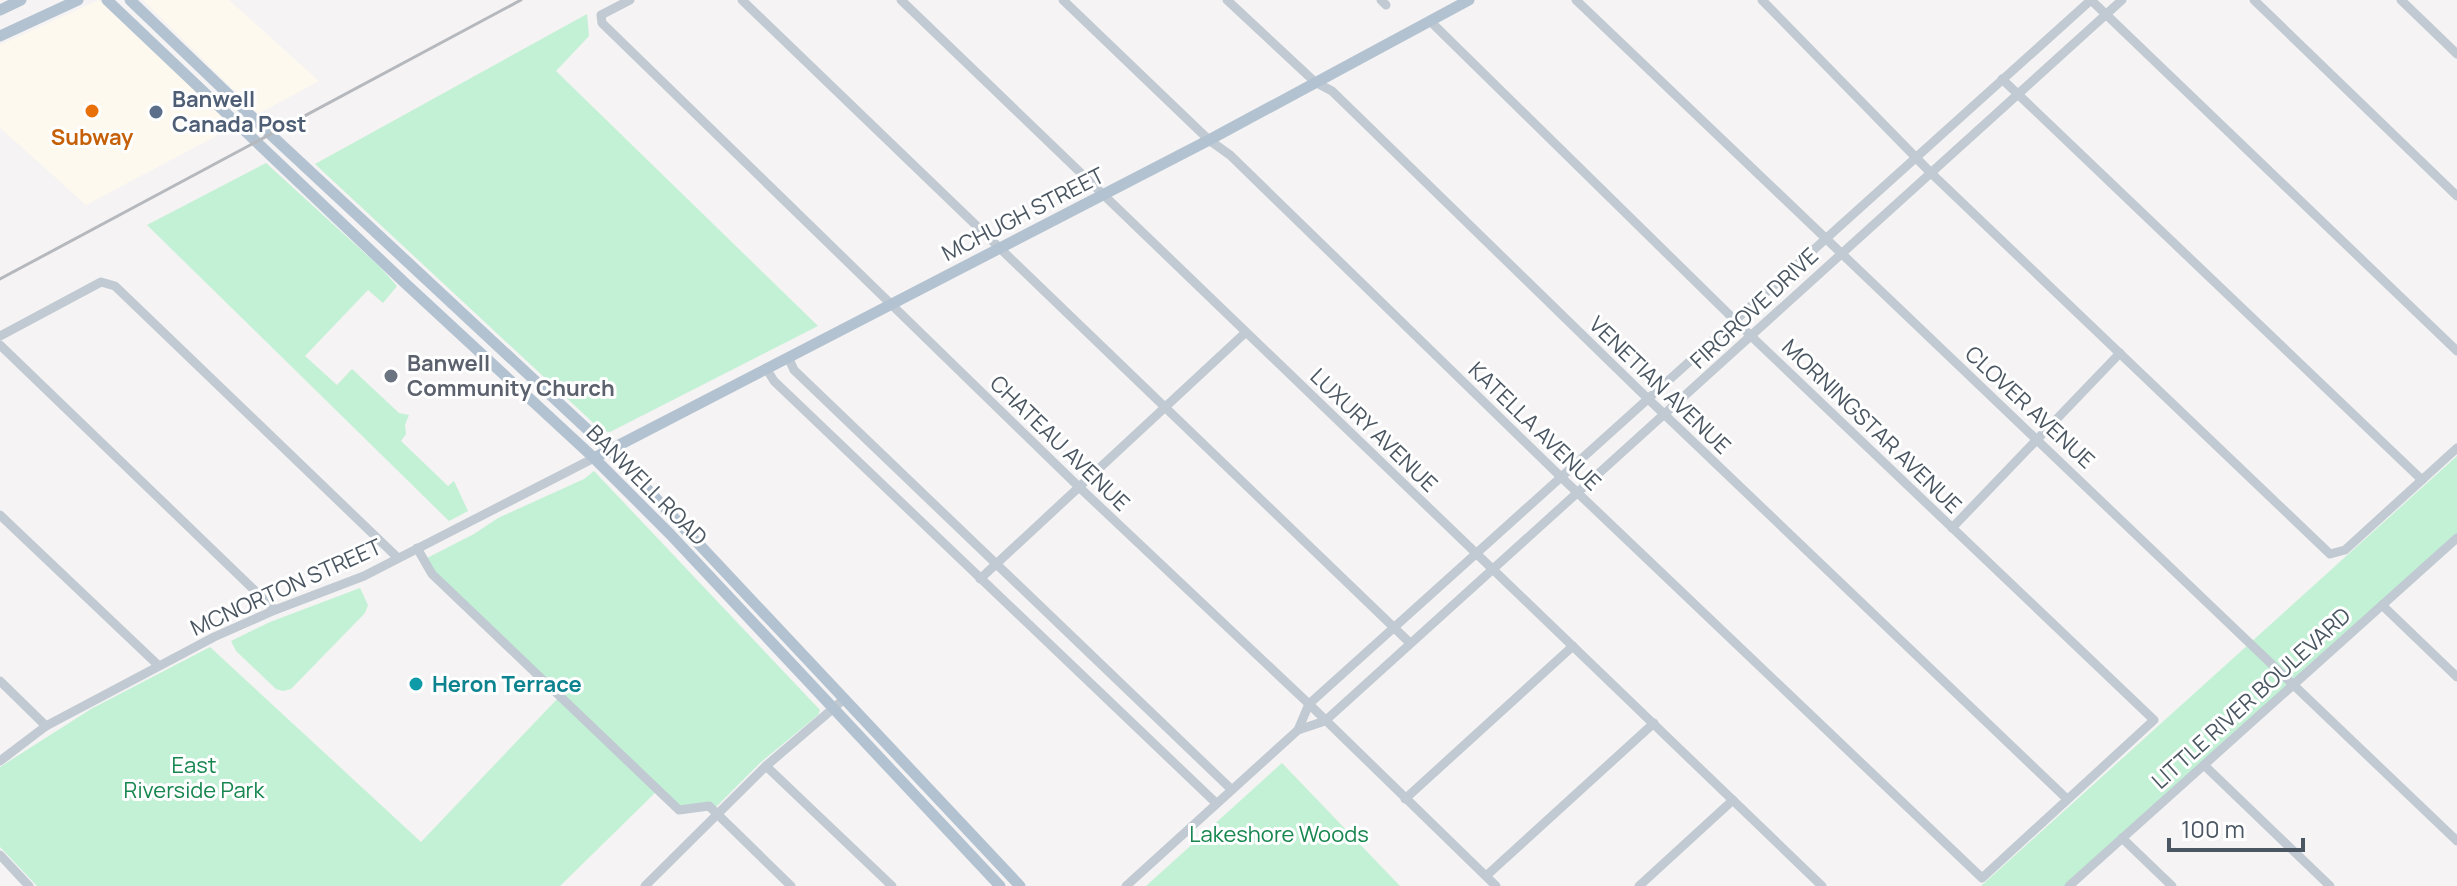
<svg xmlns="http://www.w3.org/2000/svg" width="2457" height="886" viewBox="0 0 2457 886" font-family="Manrope,sans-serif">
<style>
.commercial{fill:#fdf9ef}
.green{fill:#c3f1d5}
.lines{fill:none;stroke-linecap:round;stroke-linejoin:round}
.minor{stroke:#c1cad2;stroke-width:9}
.major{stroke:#b3c2d1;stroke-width:11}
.rail{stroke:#b5b8bd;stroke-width:3}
.food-dot{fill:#e8710a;stroke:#fff;stroke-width:3}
.service-dot{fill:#5c6f8a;stroke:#fff;stroke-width:3}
.worship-dot{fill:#6b7280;stroke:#fff;stroke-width:3}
.culture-dot{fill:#0f9aa8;stroke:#fff;stroke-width:3}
.labels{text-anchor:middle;stroke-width:6;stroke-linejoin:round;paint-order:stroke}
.service-label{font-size:22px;font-weight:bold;fill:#4e5e75;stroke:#fff;text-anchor:start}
.food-label{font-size:22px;font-weight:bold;fill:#c56008;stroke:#fff}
.street-label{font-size:22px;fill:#4a5661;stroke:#fff}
.worship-label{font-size:22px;font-weight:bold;fill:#5b616d;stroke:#fff;text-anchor:start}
.culture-label{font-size:22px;font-weight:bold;fill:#0d838f;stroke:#fff;text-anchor:start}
.park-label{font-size:22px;fill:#17864f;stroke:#fff}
</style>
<rect width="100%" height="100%" fill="#f5f3f3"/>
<g class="commercial">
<polygon points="99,0 233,127 86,205 0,128 0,45"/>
<polygon points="143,0 229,0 319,81 258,114"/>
</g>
<g class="green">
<polygon points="587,14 589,36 556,71 818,326 610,432 602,431 315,164"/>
<polygon points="266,163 380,267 397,286 383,303 368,290 305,356 337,385 352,369 399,413 409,415 405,425 406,434 401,441 448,486 454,481 468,511 449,521 147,225"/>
<polygon points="2457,456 2457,538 2069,886 1981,886"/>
<polygon points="594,471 820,710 818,715 760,763 713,810 679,810 658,790 560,886 37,886 0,847 0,767 91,709 210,647 421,842 560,696 423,560 474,534 498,518 584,479"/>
<polygon points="360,588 368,605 365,613 291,689 283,691 276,689 236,651 231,641 270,622"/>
<polygon points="1282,763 1400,886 1146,886"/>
</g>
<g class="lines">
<g class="minor">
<polyline points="630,0 601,15 602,23 1079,487 1309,704 1496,886"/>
<polyline points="742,0 1410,643"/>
<polyline points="901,0 1822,886"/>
<polyline points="1063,0 1209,140 1230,155 1561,477 1982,878 2154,720 1751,336 1430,21"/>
<polyline points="1227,0 1315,82 1332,91 1642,393 2067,799"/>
<polyline points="1381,0 1386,5"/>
<polyline points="1576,0 2457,841"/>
<polyline points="1762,0 1931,173 2330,554 2345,550 2457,448"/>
<polyline points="2091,0 2457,351"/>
<polyline points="2254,0 2457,196"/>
<polyline points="2401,0 2457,54"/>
<polyline points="2002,79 2422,480"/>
<polyline points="0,336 101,282 115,286 398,558"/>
<polyline points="0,345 275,610"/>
<polyline points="788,357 794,370 1231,789"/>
<polyline points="766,368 774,381 1216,803"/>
<polyline points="0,515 159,666"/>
<polyline points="1952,528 2120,353"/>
<polyline points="417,548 432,574 679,810 709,806 791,886"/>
<polyline points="980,579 1245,333"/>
<polyline points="2382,605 2457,677"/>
<polyline points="0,681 46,726"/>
<polyline points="1298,730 1309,704 2091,0"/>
<polyline points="0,761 46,726 214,637 275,610 364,576 594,458"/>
<polyline points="2204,765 2330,886"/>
<polyline points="766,766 892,886"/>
<polyline points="1405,799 1573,646"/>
<polyline points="2122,838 2172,886"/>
<polyline points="0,855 29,886"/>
<polyline points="1486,876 1654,723"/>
<polyline points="645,886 766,766 843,700"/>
<polyline points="1126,886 1298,730 1325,721 2122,0"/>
<polyline points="1639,886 1733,800"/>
<polyline points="2069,886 2457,538"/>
</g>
<g class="major">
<polyline points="107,0 406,284 594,458 670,534 1000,886"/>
<polyline points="130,0 270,134 618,458 1020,886"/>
<polyline points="0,10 21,0"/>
<polyline points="0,36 78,0"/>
<polyline points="594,458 1209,140 1469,0"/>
</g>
<polyline class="rail" points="0,279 521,0"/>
</g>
<circle class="food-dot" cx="92" cy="111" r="8"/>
<circle class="service-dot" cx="156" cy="112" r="8"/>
<circle class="worship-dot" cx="391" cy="376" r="8"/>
<circle class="culture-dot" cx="416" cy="684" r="8"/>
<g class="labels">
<g class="service-label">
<text x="172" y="107">Banwell<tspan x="172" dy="25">Canada Post</tspan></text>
</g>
<g class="food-label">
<text x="92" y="145">Subway</text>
</g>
<g class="street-label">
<text transform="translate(1023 214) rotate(-27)" y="8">MCHUGH STREET</text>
<text transform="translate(1754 308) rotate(-43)" y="8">FIRGROVE DRIVE</text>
<text transform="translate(1660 385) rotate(44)" y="8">VENETIAN AVENUE</text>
<text transform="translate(2030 407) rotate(43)" y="8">CLOVER AVENUE</text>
<text transform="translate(1535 426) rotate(44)" y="8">KATELLA AVENUE</text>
<text transform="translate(1872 426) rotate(44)" y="8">MORNINGSTAR AVENUE</text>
<text transform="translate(1374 430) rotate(44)" y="8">LUXURY AVENUE</text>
<text transform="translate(1060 443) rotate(44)" y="8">CHATEAU AVENUE</text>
<text transform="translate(647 485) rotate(45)" y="8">BANWELL ROAD</text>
<text transform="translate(286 587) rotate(-24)" y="8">MCNORTON STREET</text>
<text transform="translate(2251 698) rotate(-42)" y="8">LITTLE RIVER BOULEVARD</text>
</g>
<g class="worship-label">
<text x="407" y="371">Banwell<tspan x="407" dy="25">Community Church</tspan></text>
</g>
<g class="culture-label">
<text x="432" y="692">Heron Terrace</text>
</g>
<g class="park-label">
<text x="194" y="773">East<tspan x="194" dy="25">Riverside Park</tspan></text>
<text x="1279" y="842">Lakeshore Woods</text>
</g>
</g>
<path d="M2169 838v12h134v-12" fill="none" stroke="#4a5661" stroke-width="4"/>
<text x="2181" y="838" font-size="24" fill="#4a5661" stroke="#ffffff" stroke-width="6" paint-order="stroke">100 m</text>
</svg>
